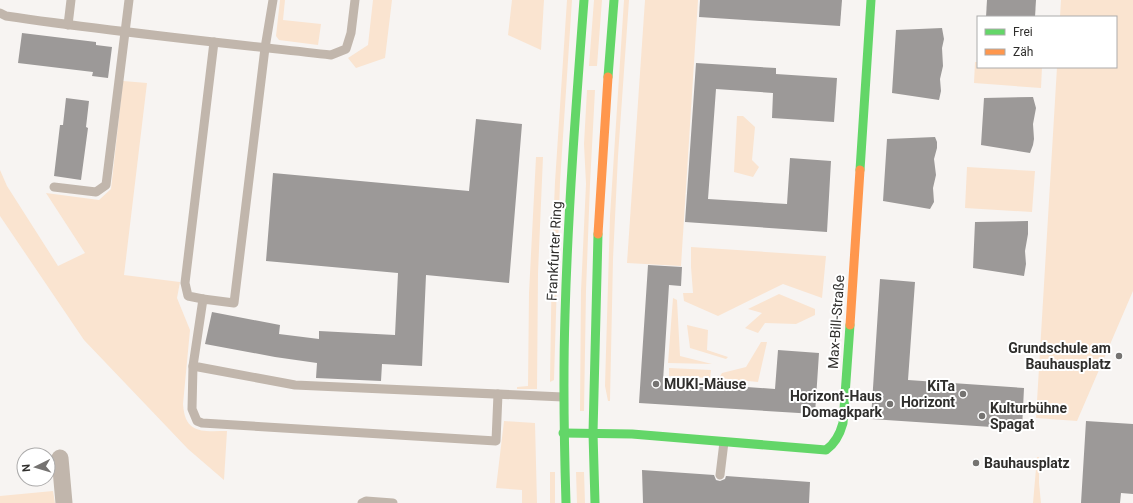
<svg xmlns="http://www.w3.org/2000/svg" width="1133" height="503" viewBox="0 0 1133 503" font-family="Roboto,sans-serif">
<style>
.green{fill:#fae4d0}
.building{fill:#9c9998}
.lines{fill:none;stroke-linecap:round;stroke-linejoin:round}
.lane{stroke:#c1b6ac;stroke-width:9}
.street{stroke:#c1b6ac;stroke-width:17}
.fast{stroke:#63d668;stroke-width:9}
.slow{stroke:#ff974d;stroke-width:9}
.poi-dot{fill:#757371;stroke:#fff;stroke-width:1.5}
.labels{text-anchor:middle;stroke-width:4;stroke-linejoin:round;paint-order:stroke}
.street-label{font-size:14px;fill:#2f2e2c;stroke:#fff}
.poi-label{font-size:14px;font-weight:bold;fill:#2f2e2c;stroke:#fff;text-anchor:end}
</style>
<rect width="100%" height="100%" fill="#f7f4f2"/>
<g class="green">
<polygon points="280,0 285,0 283,20 321,24 318,45 279,40 276,36"/>
<polygon points="373,0 392,0 385,58 356,68 348,58 368,45"/>
<polygon points="512,0 544,0 541,50 508,35"/>
<polygon points="567,0 572,0 560,182 554,380 550,382 552,253 555,182"/>
<polygon points="594,0 602,0 597,66 589,66"/>
<polygon points="624,0 629,0 618,156 613,259 610,401 608,401 605,386 610,216"/>
<polygon points="645,0 698,0 681,266 627,263"/>
<polygon points="1061,0 1133,0 1133,291 1077,421 1036,418 1057,67 1116,67 1116,17 1060,17"/>
<polygon points="975,62 978,62 978,67 1042,67 1041,88 974,83"/>
<path d="M123 81 147 83 124 275 180 282 177 298 190 330 183 404C185 435 203 431 227 431L224 480 188 449 84 340 0 216V170L7 186 58 266 85 253 46 193 99 200 111 189Z"/>
<polygon points="587,90 595,90 590,184 586,291 584,411 580,411 581,291 586,184 584,144"/>
<polygon points="737,116 743,116 755,127 752,160 759,167 753,177 734,172"/>
<polygon points="536,157 543,157 538,273 537,389 517,389 517,387 528,386 529,293"/>
<polygon points="967,167 1035,171 1032,212 965,208"/>
<polygon points="691,247 826,256 822,298 783,284 718,316 684,301 683,293 693,293 691,267"/>
<polygon points="779,294 815,309 815,315 796,324 765,323 758,333 745,328 762,313 748,309"/>
<polygon points="673,298 677,300 680,356 712,364 668,363"/>
<polygon points="687,325 708,330 707,350 728,357 726,359 690,348"/>
<polygon points="761,342 767,342 758,382 719,378 722,373 746,367"/>
<polygon points="669,368 711,370 710,378 669,376"/>
<polygon points="504,421 535,423 537,503 522,503 522,490 496,488"/>
<polygon points="1037,457 1039,457 1039,483 1041,503 1033,503"/>
<rect x="550" y="472" width="5" height="31"/>
<polygon points="576,472 584,472 585,503 577,503"/>
<polygon points="53,491 55,503 0,503 0,496"/>
</g>
<g class="building">
<polygon points="700,0 842,0 840,26 699,17"/>
<polygon points="987,0 1036,0 1035,17 986,17"/>
<polygon points="942,28 944,39 942,48 943,66 940,79 941,91 939,100 892,93 896,30"/>
<polygon points="22,33 96,42 96,45 112,47 108,78 92,76 93,72 18,63"/>
<polygon points="696,63 776,68 776,74 837,78 834,122 772,118 773,93 716,89 708,199 787,204 790,158 831,161 827,232 685,222"/>
<polygon points="1033,97 1036,108 1033,124 1034,139 1033,145 1030,153 981,145 984,98"/>
<polygon points="66,98 89,101 86,127 88,128 81,180 54,176 60,125 63,125"/>
<polygon points="476,119 522,124 509,283 426,275 422,366 382,364 381,381 316,378 317,363 275,357 205,344 212,312 280,325 279,334 319,339 319,331 395,335 398,273 266,261 273,173 469,191"/>
<polygon points="935,137 937,142 937,148 934,159 936,175 933,188 934,202 930,209 883,201 887,139"/>
<polygon points="1028,221 1028,234 1025,251 1026,264 1024,276 973,268 975,222"/>
<polygon points="648,265 682,267 681,286 669,285 663,381 775,389 778,350 819,353 815,414 639,403"/>
<polygon points="880,279 915,282 908,380 1024,388 1022,429 871,419"/>
<polygon points="1086,421 1133,424 1133,494 1121,493 1120,503 1081,503"/>
<polygon points="642,470 714,475 716,480 720,481 725,479 726,476 810,482 809,503 643,503"/>
</g>
<g class="lines">
<g class="lane">
<polyline points="273,0 265,48 234,303 203,299 193,366 295,385 563,397"/>
<path d="M0 13 6 16C114 32 223 43 331 55L346 49 351 33 355 0"/>
<polyline points="68,25 71,0"/>
<polyline points="54,187 96,192 106,185 129,0"/>
<polyline points="203,299 188,296 185,283 214,42"/>
<polyline points="193,366 192,409 197,421 202,423 496,441 498,394"/>
<polyline points="720,475 724,442"/>
<polyline points="362,503 366,501 393,503"/>
</g>
<polyline class="street" points="60,458 64,503"/>
<g class="fast">
<polyline points="608,77 614,0"/>
<polyline points="860,170 871,0"/>
<path d="M563 433 632 434 826 450C836 443 840 434 843 423L850 325"/>
<path d="M566 503C564 440 563 378 565 315 568 210 576 105 584 0"/>
<polyline points="595,503 593,433 598,234"/>
</g>
<g class="slow">
<polyline points="598,234 608,77"/>
<polyline points="850,325 860,170"/>
</g>
</g>
<g class="poi-dot">
<circle cx="1119" cy="356" r="4"/>
<circle cx="656" cy="384" r="4"/>
<circle cx="963" cy="394" r="4"/>
<circle cx="890" cy="404" r="4"/>
<circle cx="982" cy="416" r="4"/>
<circle cx="976" cy="463" r="4"/>
</g>
<g class="labels">
<g class="street-label">
<text transform="translate(554 251) rotate(-87)" y="5">Frankfurter Ring</text>
<text transform="translate(836 322) rotate(-86)" y="5">Max-Bill-Straße</text>
</g>
<g class="poi-label">
<text x="1111" y="353">Grundschule am<tspan x="1111" dy="16">Bauhausplatz</tspan></text>
<text x="664" y="389" text-anchor="start">MUKI-Mäuse</text>
<text x="955" y="391">KiTa<tspan x="955" dy="16">Horizont</tspan></text>
<text x="882" y="401">Horizont-Haus<tspan x="882" dy="16">Domagkpark</tspan></text>
<text x="990" y="413" text-anchor="start">Kulturbühne<tspan x="990" dy="16">Spagat</tspan></text>
<text x="984" y="468" text-anchor="start">Bauhausplatz</text>
</g>
</g>
<rect x="977" y="16" width="140" height="52" fill="#ffffff" stroke="#acabab"/>
<rect x="985" y="29" width="20" height="6" fill="#63d668" stroke="#acabab"/>
<text x="1013" y="36" font-size="12" fill="#2f2e2c">Frei</text>
<rect x="985" y="49" width="20" height="6" fill="#ff974d" stroke="#acabab"/>
<text x="1013" y="56" font-size="12" fill="#2f2e2c">Zäh</text>
<g transform="translate(36 467) rotate(265)"><circle r="19" fill="#ffffff" stroke="#acabab"/>
<path d="M0-3L7 15L0 10L-7 15Z" fill="#757371"/>
<text y="-6" font-size="11" font-weight="bold" text-anchor="middle" fill="#2f2e2c">N</text>
</g>
</svg>
